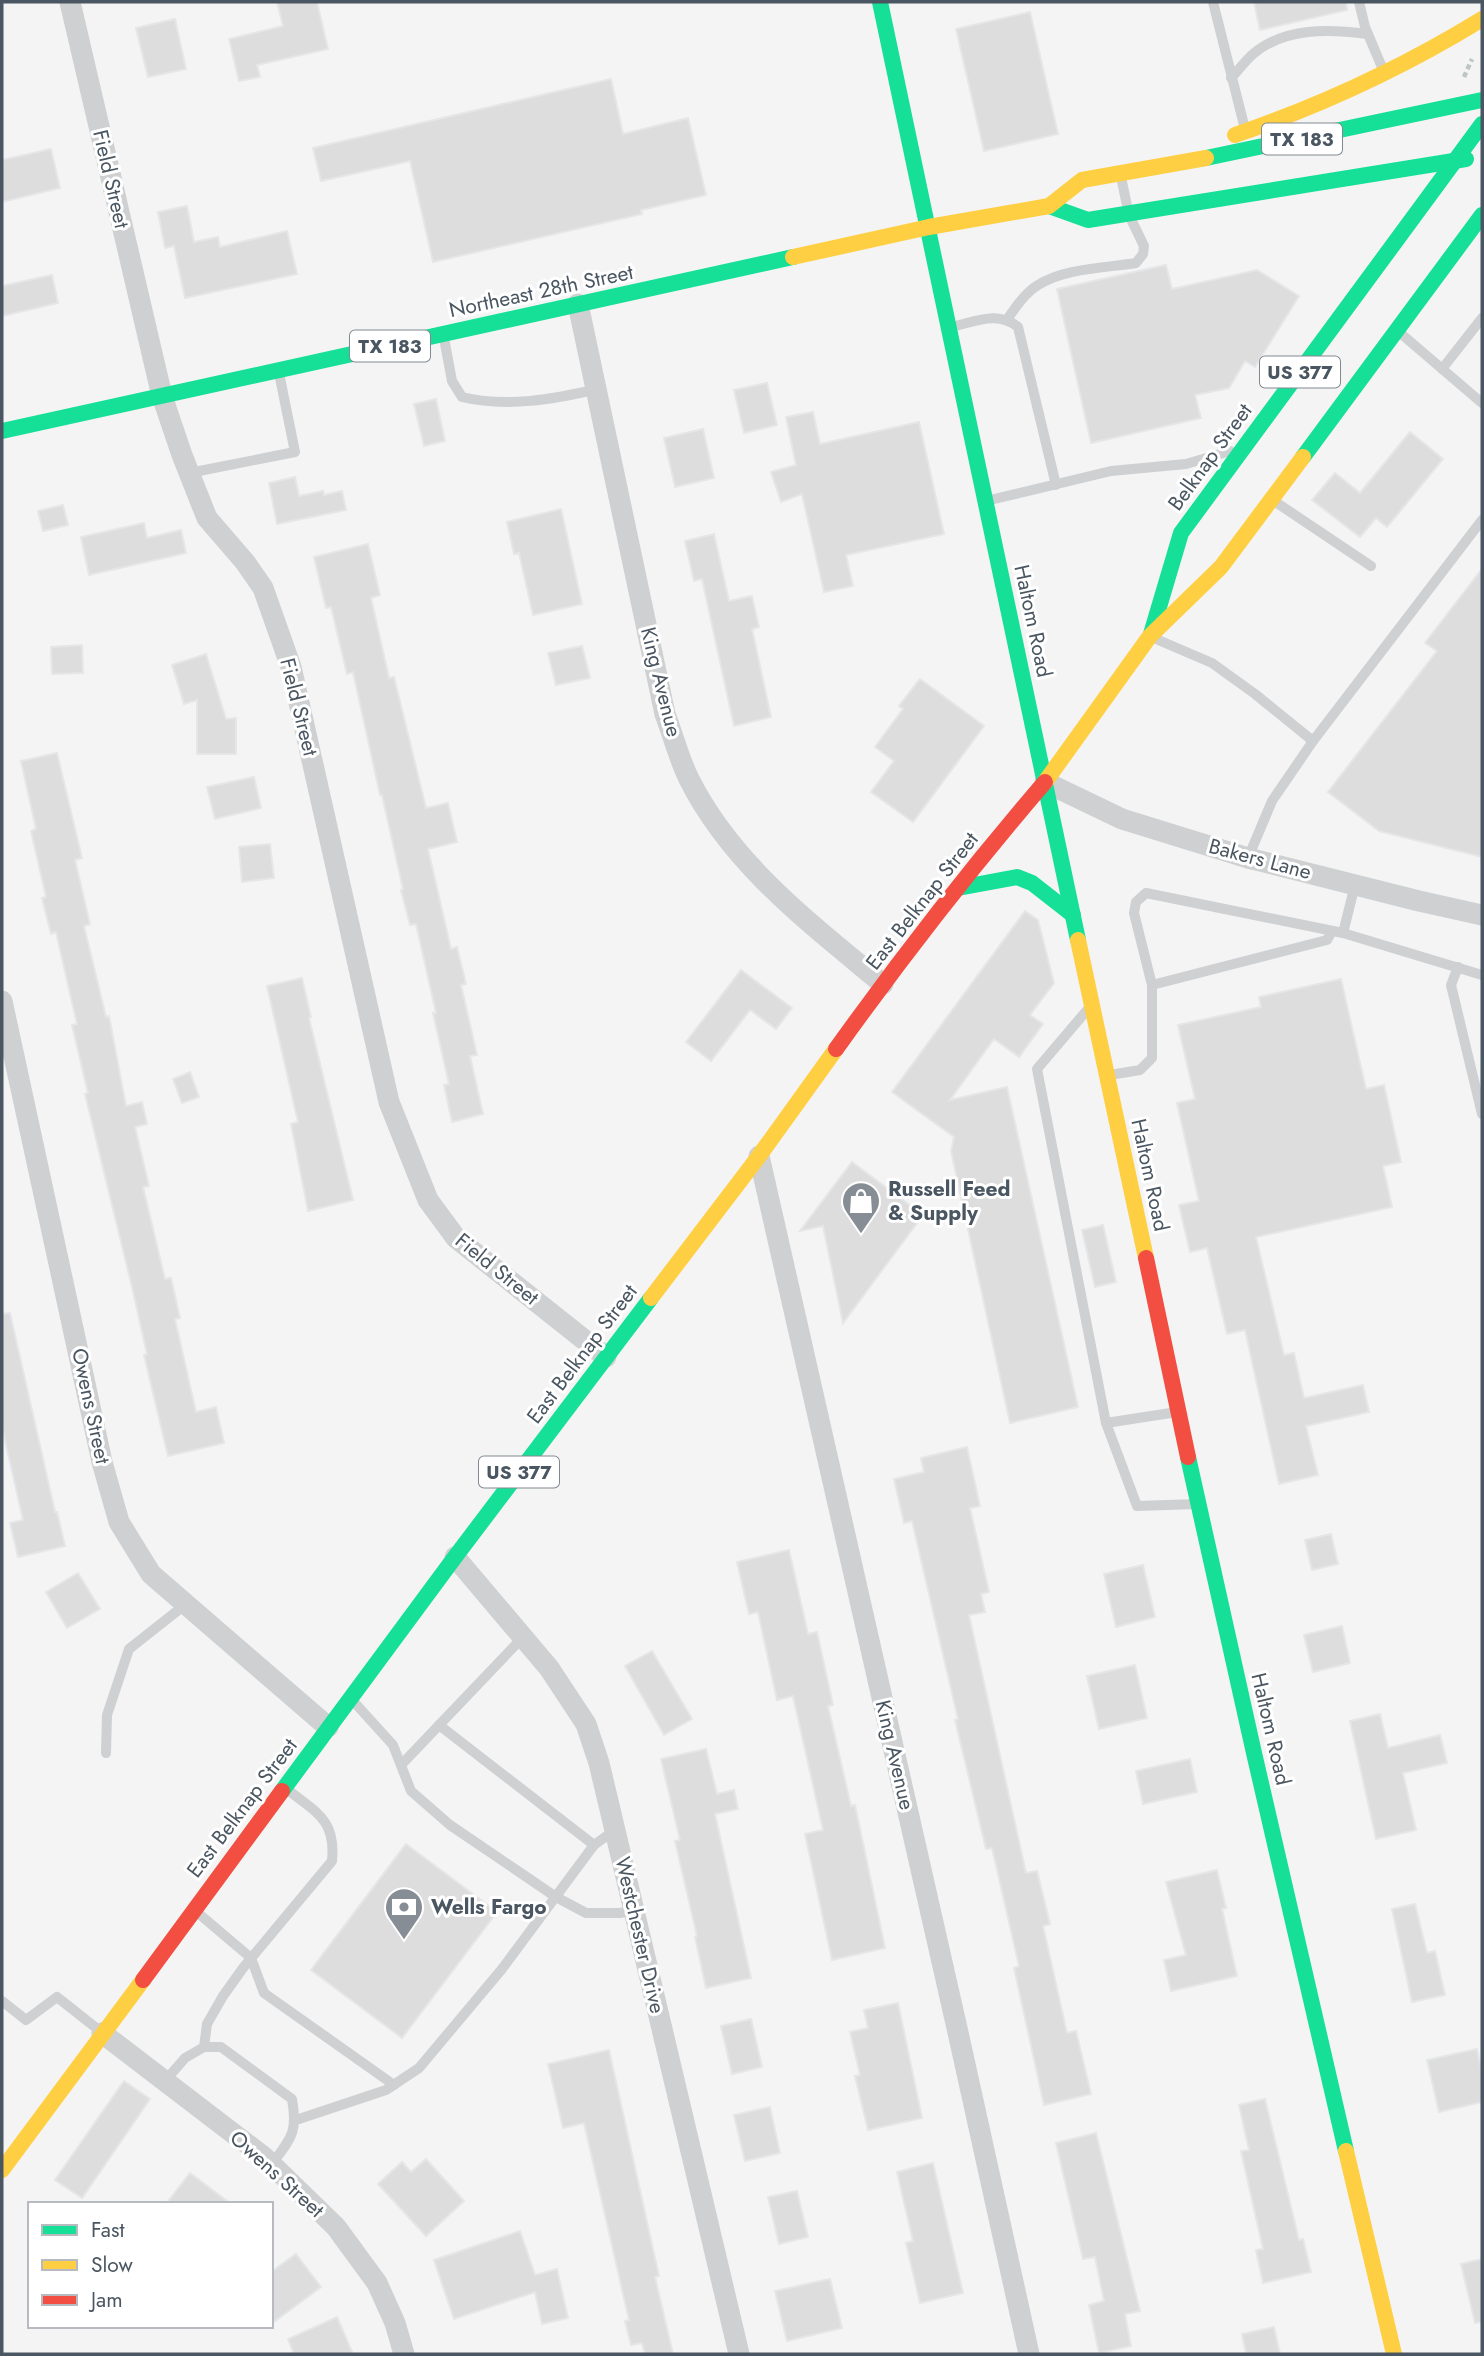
<svg xmlns="http://www.w3.org/2000/svg" width="1484" height="2356" viewBox="0 0 1484 2356" font-family="Jost,sans-serif">
<style>
.building{fill:#ddddde;stroke:#e5e6e7;stroke-width:2}
.lines{fill:none;stroke-linecap:round;stroke-linejoin:round}
.path{stroke:#bcc7c4;stroke-width:4.5;stroke-dasharray:5 3.5;stroke-linecap:butt}
.lane{stroke:#ced0d2;stroke-width:10}
.street{stroke:#ced0d2;stroke-width:21}
.fast{stroke:#16e098;stroke-width:16}
.slow{stroke:#ffcf43;stroke-width:16}
.jam{stroke:#f24e42;stroke-width:16}
.labels{text-anchor:middle;stroke-width:6;stroke-linejoin:round;paint-order:stroke}
.shield{fill:#fff;stroke:#808990;stroke-width:2}
.shield-label{font-size:19px;font-weight:bold;fill:#4a5661}
.street-label{font-size:21px;fill:#4a5661;stroke:#fff}
.poi-label{font-size:21px;font-weight:bold;fill:#4a5661;stroke:#fff;text-anchor:start}
</style>
<rect width="100%" height="100%" fill="#f4f4f4"/>
<g class="building">
<polygon points="277,2 317,2 328,49 257,65 260,77 239,81 229,39 283,26"/>
<polygon points="1254,2 1346,2 1347,10 1260,30"/>
<polygon points="1030,12 1058,134 984,151 956,29"/>
<polygon points="175,19 186,69 148,77 136,28"/>
<polygon points="611,79 623,134 688,118 706,195 641,210 642,214 433,262 410,161 321,181 313,148"/>
<polygon points="51,149 60,188 2,202 2,160"/>
<polygon points="187,206 194,242 218,237 220,247 287,231 297,274 185,298 174,246 165,248 158,212"/>
<polygon points="1166,265 1172,289 1257,270 1299,296 1255,367 1245,361 1229,388 1195,395 1201,418 1091,443 1057,289"/>
<polygon points="52,275 58,303 2,316 2,286"/>
<polygon points="767,383 777,425 744,433 734,390"/>
<polygon points="436,399 445,441 424,446 414,404"/>
<polygon points="813,412 820,444 919,422 944,534 846,555 853,586 824,592 802,494 781,502 771,472 796,465 786,417"/>
<polygon points="703,429 714,478 675,487 664,438"/>
<polygon points="1410,432 1443,459 1387,527 1376,518 1360,537 1312,500 1335,473 1360,493"/>
<polygon points="295,477 299,496 323,491 324,495 342,491 346,510 277,524 269,483"/>
<polygon points="63,505 68,525 43,531 38,511"/>
<polygon points="561,509 582,604 533,615 519,553 514,554 507,522"/>
<polygon points="144,523 147,538 181,530 186,553 89,575 81,537"/>
<polygon points="714,534 729,601 752,596 759,627 752,629 771,717 734,726 702,579 694,581 685,541"/>
<polygon points="368,544 380,595 371,598 389,678 394,677 426,808 448,803 457,842 428,849 451,949 457,947 466,984 461,985 477,1055 470,1056 483,1114 452,1122 444,1085 449,1084 433,1013 436,1013 416,924 410,925 401,890 403,889 382,795 380,795 353,672 347,674 331,607 326,608 314,557"/>
<polygon points="1482,569 1482,857 1379,831 1328,792 1437,651 1425,643"/>
<polygon points="82,645 83,673 52,674 51,647"/>
<polygon points="582,646 590,678 556,685 548,653"/>
<polygon points="206,654 226,719 236,718 236,754 197,754 197,700 184,704 172,665"/>
<polygon points="920,679 984,726 913,822 871,792 894,761 875,747 903,709 899,706"/>
<polygon points="57,753 82,858 75,860 90,924 84,926 106,1017 109,1016 126,1106 142,1102 147,1124 135,1127 149,1186 143,1187 165,1279 171,1278 180,1318 175,1319 196,1412 216,1407 224,1443 168,1456 144,1355 147,1354 132,1287 85,1094 88,1093 72,1025 77,1024 56,932 51,934 42,898 46,897 31,831 36,829 21,761"/>
<polygon points="254,777 261,808 215,819 207,787"/>
<polygon points="270,844 274,878 242,882 239,847"/>
<polygon points="1025,911 1038,920 1054,983 1030,1015 1043,1024 1019,1057 994,1039 950,1100 1007,1087 1078,1407 1010,1423 951,1151 954,1137 892,1092"/>
<polygon points="741,970 792,1008 776,1029 750,1010 711,1061 686,1042"/>
<polygon points="302,978 311,1017 309,1018 353,1200 308,1211 291,1124 298,1122 267,986"/>
<polygon points="1341,979 1366,1089 1384,1085 1401,1162 1383,1166 1392,1207 1256,1237 1284,1355 1294,1353 1304,1398 1363,1385 1369,1412 1306,1426 1318,1475 1279,1484 1245,1330 1227,1334 1207,1248 1190,1252 1179,1205 1199,1201 1177,1103 1195,1099 1178,1025 1261,1007 1259,997"/>
<polygon points="190,1072 199,1097 182,1103 173,1079"/>
<polygon points="852,1162 923,1215 843,1323 823,1226 800,1231"/>
<polygon points="1103,1225 1116,1282 1095,1287 1082,1230"/>
<polygon points="10,1313 55,1512 57,1512 65,1546 18,1557 10,1523 23,1520 2,1427 2,1314"/>
<polygon points="967,1447 980,1506 970,1508 989,1592 981,1594 985,1612 969,1615 1026,1873 1037,1871 1050,1924 1043,1926 1067,2033 1076,2031 1091,2094 1044,2105 1014,1968 1019,1966 992,1848 986,1849 968,1774 955,1720 958,1719 912,1521 904,1523 894,1479 924,1472 921,1458"/>
<polygon points="1331,1534 1338,1564 1312,1570 1305,1540"/>
<polygon points="789,1550 808,1634 817,1632 833,1705 828,1706 851,1806 855,1805 885,1948 832,1960 805,1834 823,1830 793,1696 777,1700 758,1612 749,1614 737,1562"/>
<polygon points="1143,1565 1155,1617 1116,1627 1104,1574"/>
<polygon points="78,1573 100,1609 67,1628 46,1592"/>
<polygon points="1342,1626 1350,1663 1313,1672 1304,1635"/>
<polygon points="652,1651 692,1719 664,1735 625,1666"/>
<polygon points="1135,1665 1147,1718 1099,1729 1087,1676"/>
<polygon points="1380,1714 1388,1748 1440,1735 1447,1763 1403,1773 1416,1830 1376,1839 1350,1721"/>
<polygon points="706,1749 717,1794 734,1790 738,1809 715,1814 751,1978 706,1988 695,1937 697,1936 675,1841 680,1840 661,1759"/>
<polygon points="1190,1759 1197,1792 1143,1804 1136,1771"/>
<polygon points="406,1844 497,1912 402,2038 311,1970"/>
<polygon points="1217,1870 1226,1908 1222,1909 1237,1976 1171,1991 1164,1960 1186,1955 1166,1882"/>
<polygon points="1415,1904 1427,1953 1435,1951 1445,1995 1412,2002 1392,1909"/>
<polygon points="898,2003 922,2118 868,2130 855,2076 860,2075 850,2032 868,2028 864,2010"/>
<polygon points="751,2019 762,2067 732,2074 721,2026"/>
<polygon points="1477,2049 1482,2072 1482,2102 1439,2112 1427,2060"/>
<polygon points="609,2050 659,2276 655,2277 673,2354 645,2354 642,2343 631,2345 625,2321 629,2320 584,2123 563,2128 548,2064"/>
<polygon points="124,2081 150,2099 82,2198 55,2180"/>
<polygon points="1265,2099 1299,2240 1303,2239 1311,2272 1263,2283 1256,2250 1263,2249 1241,2151 1249,2150 1239,2105"/>
<polygon points="770,2107 780,2153 745,2161 734,2115"/>
<polygon points="1096,2133 1140,2311 1125,2314 1131,2346 1099,2353 1089,2305 1104,2301 1095,2257 1083,2259 1056,2143"/>
<polygon points="426,2159 464,2201 426,2236 378,2184 402,2162 411,2172"/>
<polygon points="933,2163 963,2293 920,2303 906,2243 913,2241 897,2172"/>
<polygon points="190,2173 231,2204 166,2204"/>
<polygon points="797,2191 808,2237 779,2244 768,2197"/>
<polygon points="520,2231 535,2275 557,2269 568,2318 542,2324 535,2292 454,2319 434,2260"/>
<polygon points="296,2254 321,2287 271,2324 271,2272"/>
<polygon points="1482,2259 1482,2322 1475,2323 1461,2264"/>
<polygon points="830,2279 842,2328 787,2341 775,2291"/>
<polygon points="337,2317 353,2354 294,2354 288,2339"/>
<polygon points="1274,2327 1280,2354 1246,2354 1242,2334"/>
</g>
<g class="lines">
<polyline class="path" points="1464,77 1472,59"/>
<g class="lane">
<polyline points="1213,2 1245,129"/>
<polyline points="1359,2 1365,27 1384,72"/>
<path d="M1231 78C1238 71 1245 61 1253 54 1285 27 1329 29 1368 34"/>
<path d="M1008 318C1016 307 1025 293 1038 285 1065 268 1105 268 1136 263L1143 254 1144 246 1129 215 1121 177"/>
<path d="M951 327C975 322 997 310 1018 327L1056 485"/>
<polyline points="1399,332 1482,403"/>
<path d="M444 338 452 381 462 397C507 408 554 399 598 389"/>
<polyline points="1442,369 1482,318"/>
<polyline points="189,473 295,452 279,373"/>
<polyline points="990,500 1111,471 1186,464 1230,451"/>
<polyline points="1274,501 1371,566"/>
<polyline points="1156,639 1212,663 1255,694 1313,741 1482,520"/>
<polyline points="1248,858 1272,801 1313,741"/>
<polyline points="1343,933 1355,885"/>
<polyline points="1458,967 1451,985 1482,1114"/>
<polyline points="1152,985 1134,913 1136,902 1146,893 1343,933 1482,975"/>
<polyline points="1088,1009 1037,1069 1106,1423 1177,1412"/>
<polyline points="1110,1075 1140,1070 1152,1058 1152,985 1327,940 1332,931"/>
<polyline points="1106,1423 1137,1506 1197,1504"/>
<polyline points="354,1702 393,1745 411,1791 450,1825 556,1897 586,1913 620,1913 634,1910"/>
<polyline points="439,1725 594,1845"/>
<polyline points="106,1753 107,1715 129,1649 186,1604"/>
<polyline points="402,1764 523,1637"/>
<polyline points="198,1913 251,1958 264,1993 394,2085"/>
<polyline points="2,2001 26,2020 57,1997 100,2031"/>
<path d="M204 2047 207 2024 223 1996 243 1968 332 1861C336 1820 317 1813 288 1790"/>
<path d="M165 2081 185 2058 204 2047H221L292 2099C298 2133 291 2138 272 2164"/>
<polyline points="296,2120 386,2090 419,2068 502,1969 594,1845 615,1830"/>
</g>
<g class="street">
<polyline points="70,2 162,396 182,455 207,518 245,562 263,588 291,667 389,1102 428,1200 456,1238 606,1357"/>
<path d="M578 304 665 714C673 735 679 759 689 779 732 865 811 924 883 984"/>
<polyline points="1045,782 1122,819 1248,858 1419,901 1482,915"/>
<polyline points="2,1001 102,1462 119,1522 151,1574 328,1727"/>
<polyline points="759,1156 957,2028 1029,2354"/>
<polyline points="455,1557 549,1668 586,1724 599,1763 739,2354"/>
<polyline points="102,2033 264,2157 336,2227 377,2283 395,2323 404,2354"/>
</g>
<g class="fast">
<polyline points="880,2 1078,940"/>
<polyline points="1206,158 1482,100"/>
<polyline points="1049,206 1088,220 1466,159"/>
<polyline points="2,431 793,257"/>
<polyline points="1303,457 1482,215"/>
<polyline points="1151,634 1181,533 1482,124"/>
<polyline points="958,888 1017,877 1032,883 1073,915"/>
<polyline points="1188,1457 1254,1753 1346,2151"/>
<polyline points="282,1791 455,1557 651,1298"/>
</g>
<g class="slow">
<path d="M1235 135C1322 105 1404 67 1482 19"/>
<polyline points="793,257 929,227 1049,206 1082,180 1206,158"/>
<polyline points="1045,782 1150,636 1221,567 1303,457"/>
<polyline points="1078,940 1146,1258"/>
<polyline points="651,1298 759,1156 836,1049"/>
<polyline points="1346,2151 1394,2354"/>
<polyline points="2,2170 143,1980"/>
</g>
<g class="jam">
<path d="M836 1049C902 957 971 868 1045 782"/>
<polyline points="1146,1258 1188,1457"/>
<polyline points="143,1980 282,1791"/>
</g>
</g>
<defs>
<symbol id="shop-pin" viewBox="-11 -11 22 30"><path d="M0 17L-7.5 6A9.5 9.5 0 1 1 7.5 6Z" fill="#868d94" stroke="#fff"/><path d="M-5-2.5h2.3a2.7 3.5 0 0 1 5.4 0H5L5.5 6h-11ZM-1.5-2.5h3a1.5 2.3 0 0 0-3 0Z" fill="#fff"/></symbol>
<symbol id="bank-pin" viewBox="-11 -11 22 30"><path d="M0 17L-7.5 6A9.5 9.5 0 1 1 7.5 6Z" fill="#868d94" stroke="#fff"/><path d="M-6-4H6V4H-6ZM0-2.3a2.3 2.3 0 1 0 0 4.6a2.3 2.3 0 1 0 0-4.6Z" fill="#fff"/></symbol>
</defs>
<g fill-rule="evenodd">
<use href="#shop-pin" x="839" y="1179" width="44" height="60"/>
<use href="#bank-pin" x="382" y="1885" width="44" height="60"/>
</g>
<g class="labels">
<g class="shield">
<rect x="1262" y="123.5" width="80" height="31" rx="5"/>
<rect x="350" y="330.5" width="80" height="31" rx="5"/>
<rect x="1260" y="356.5" width="80" height="31" rx="5"/>
<rect x="479" y="1456.5" width="80" height="31" rx="5"/>
</g>
<g class="shield-label">
<text x="1302" y="146">TX 183</text>
<text x="390" y="353">TX 183</text>
<text x="1300" y="379">US 377</text>
<text x="519" y="1479">US 377</text>
</g>
<g class="street-label">
<text transform="translate(111 179) rotate(77)" y="7">Field Street</text>
<text transform="translate(541 291) rotate(-12)" y="7">Northeast 28th Street</text>
<text transform="translate(1210 457) rotate(-54)" y="7">Belknap Street</text>
<text transform="translate(1033 621) rotate(78)" y="7">Haltom Road</text>
<text transform="translate(661 682) rotate(76)" y="7">King Avenue</text>
<text transform="translate(299 707) rotate(76)" y="7">Field Street</text>
<text transform="translate(1260 859) rotate(15)" y="7">Bakers Lane</text>
<text transform="translate(922 901) rotate(-52)" y="7">East Belknap Street</text>
<text transform="translate(1150 1175) rotate(78)" y="7">Haltom Road</text>
<text transform="translate(497 1269) rotate(39)" y="7">Field Street</text>
<text transform="translate(582 1354) rotate(-53)" y="7">East Belknap Street</text>
<text transform="translate(91 1406) rotate(78)" y="7">Owens Street</text>
<text transform="translate(1271 1729) rotate(77)" y="7">Haltom Road</text>
<text transform="translate(895 1755) rotate(77)" y="7">King Avenue</text>
<text transform="translate(242 1808) rotate(-53)" y="7">East Belknap Street</text>
<text transform="translate(640 1935) rotate(77)" y="7">Westchester Drive</text>
<text transform="translate(277 2174) rotate(42)" y="7">Owens Street</text>
</g>
<g class="poi-label">
<text x="888" y="1196">Russell Feed<tspan x="888" dy="24">&amp; Supply</tspan></text>
<text x="431" y="1914">Wells Fargo</text>
</g>
</g>
<rect width="1484" height="2356" fill="none" stroke="#4a5661" stroke-width="7"/>
<rect x="28" y="2202" width="245" height="126" fill="#ffffff" stroke="#b7bbc0" stroke-width="2"/>
<rect x="42" y="2225" width="35" height="10" fill="#16e098" stroke="#b7bbc0" stroke-width="2"/>
<text x="91" y="2237" font-size="21" fill="#4a5661">Fast</text>
<rect x="42" y="2260" width="35" height="10" fill="#ffcf43" stroke="#b7bbc0" stroke-width="2"/>
<text x="91" y="2272" font-size="21" fill="#4a5661">Slow</text>
<rect x="42" y="2295" width="35" height="10" fill="#f24e42" stroke="#b7bbc0" stroke-width="2"/>
<text x="91" y="2307" font-size="21" fill="#4a5661">Jam</text>
</svg>
